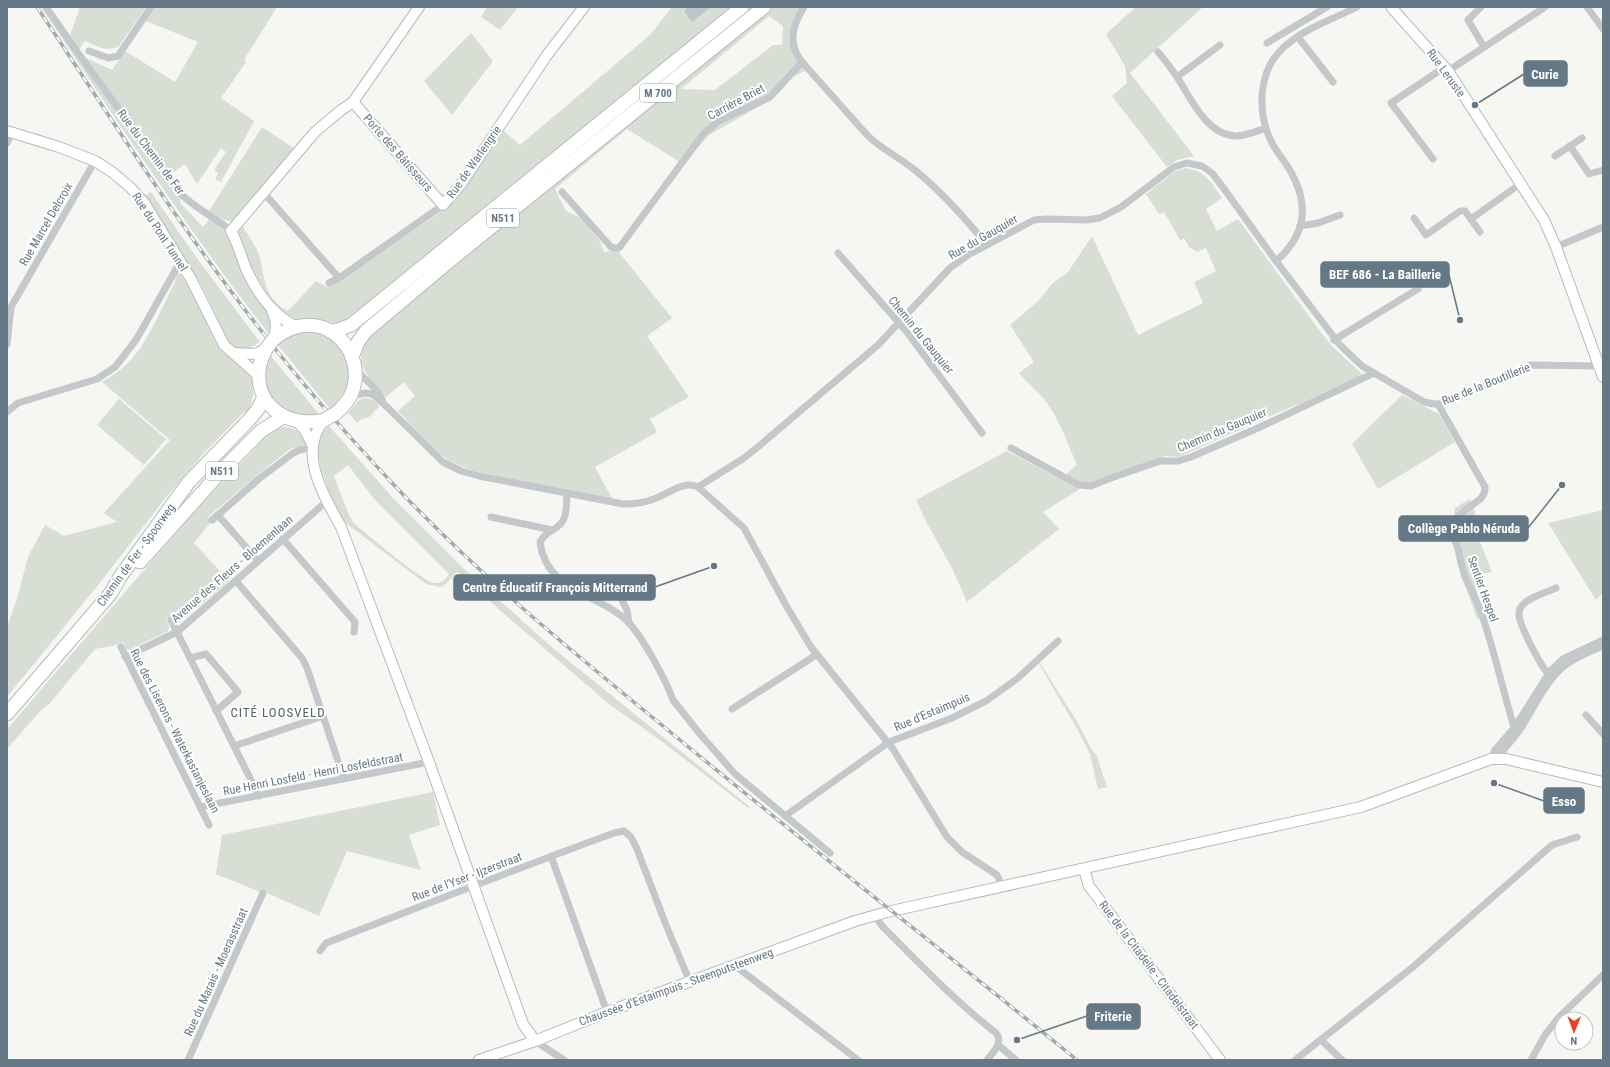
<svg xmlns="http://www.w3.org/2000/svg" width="1610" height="1067" viewBox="0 0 1610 1067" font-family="'Roboto Condensed',sans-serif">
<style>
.green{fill:#d8ded4;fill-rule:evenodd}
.water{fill:#bac7cb}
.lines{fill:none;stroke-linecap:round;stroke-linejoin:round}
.secondary-casing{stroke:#b4babe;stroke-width:12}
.highway-casing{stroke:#b6babd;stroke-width:15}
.street{stroke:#c4c8cb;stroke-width:7}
.secondary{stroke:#fff;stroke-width:10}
.highway{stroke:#fff;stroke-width:13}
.rail-casing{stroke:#a2aaaf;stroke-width:3.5}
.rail{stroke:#fff;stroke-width:2;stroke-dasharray:6;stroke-linecap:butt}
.highway-bridge-casing{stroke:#b6babd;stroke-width:15;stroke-linecap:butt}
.highway-bridge{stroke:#fff;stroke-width:13}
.labels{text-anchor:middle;stroke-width:4;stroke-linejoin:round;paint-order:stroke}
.shield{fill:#fff;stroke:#92a0aa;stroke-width:1}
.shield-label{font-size:11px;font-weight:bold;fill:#647885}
.street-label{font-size:12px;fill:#647885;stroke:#fff}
.neighbourhood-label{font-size:13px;letter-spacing:1px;fill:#52616a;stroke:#fff}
.leader{fill:none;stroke:#647885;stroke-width:1.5}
.callout-dot{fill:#647885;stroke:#fff;stroke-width:1.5}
.callout{fill:#647885;stroke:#647885;stroke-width:1.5}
.callout-label{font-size:13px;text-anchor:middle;font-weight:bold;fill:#fff}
</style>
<rect width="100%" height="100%" fill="#f6f6f3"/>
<g class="green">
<path d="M41 7H45L166 178 180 199 181 204 203 227 210 218 228 234 269 312 268 314 272 329 268 333C187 229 115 117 41 7Z"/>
<path d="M80 7H146L119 46C107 53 97 46 85 41L79 49 86 58 112 70 125 51 175 82 198 42 146 21 155 7H277L244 60 246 62 221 98 254 121 221 182 215 179 218 173 214 170 226 152 221 148 197 184 185 164 169 175 69 38Z"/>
<polygon points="487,7 518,7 500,30 481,17"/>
<path d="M672 7H687L684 13 692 21 711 7H733L526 178 522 177 363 306V309L349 321 336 323 312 319H296L284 314 266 296 253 273 239 235V229L242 225C247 234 254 243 258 252 266 276 262 298 288 311L316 281 327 287 436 215 449 204 502 129 520 145 650 35Z"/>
<path d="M770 7H808C792 30 792 42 808 65L804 71 792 78 774 98 709 135 683 164 627 129 555 189 566 211 583 219 600 241 604 252 617 250 672 318 647 336 689 397 650 419 657 432 595 467 613 500 473 471 463 467 450 461 436 451 398 411 415 396 404 382 386 397C373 379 353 369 365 344L363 343 380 327ZM769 16 783 26 782 45H773L715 90 681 89Z"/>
<polygon points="1136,7 1203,7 1130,73 1194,156 1177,160 1167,167 1112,96 1127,83 1125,66 1106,34"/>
<polygon points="471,33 493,61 452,115 424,81"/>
<path d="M262 127 295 149 236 220C225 223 218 217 209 211Z"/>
<path d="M1185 168C1206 171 1211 182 1222 198L1206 209 1217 231 1238 219 1319 330 1332 346 1362 374 1358 380 1277 413 1179 457 1165 456 1088 485 1064 476 1077 465C1067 442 1059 417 1043 398 1035 389 1026 382 1019 373L1034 362 1010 325 1037 302 1053 283 1068 272 1092 236 1138 335 1203 303 1194 282 1216 271 1206 248 1197 252 1189 247 1184 238 1180 240 1164 212 1159 214 1146 194 1174 172Z"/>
<path d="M151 192 199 261 260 342C249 350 240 353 229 342L201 284 145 196Z"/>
<path d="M180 273C187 285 195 297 201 310 207 322 211 336 218 346 226 358 244 364 250 374 255 385 254 399 249 410L243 413 205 452 167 496 99 584 7 697V627L17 599 28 557 45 525 64 536 117 522 104 513 170 440 102 382C112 376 121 370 129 362 149 341 162 307 175 282L176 274Z"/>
<path d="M305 332C348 333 365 382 330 409L278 345 289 336Z"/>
<path d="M270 355 319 414C281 423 255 391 270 355Z"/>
<polygon points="1402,395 1439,414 1455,442 1378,489 1352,444"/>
<path d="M363 398C370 398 376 400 379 407L369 417 360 420 357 423 348 413 358 401Z"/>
<polygon points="119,399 166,439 144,465 97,425"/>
<path d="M329 426 392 497 464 569 554 649 750 807 748 808 661 741 609 704 509 618 457 572 447 583 441 587 426 584 343 521 331 501 333 500C324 481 307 440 329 426ZM348 465 375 500 449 574C445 580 441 584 434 583 424 582 365 533 354 523L349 515 334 476Z"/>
<path d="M286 427C298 429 302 434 306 445L290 449 261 472 208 517 211 522 194 543 229 581 180 622H177L174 615 166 619 169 626 168 631 129 650 126 649 123 642 116 645 95 649 50 703 42 709 7 749V729L194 512 274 428Z"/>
<polygon points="1007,451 1080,489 1043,512 1059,529 967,602 952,568 929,527 916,500"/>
<polygon points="1470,499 1475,511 1477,534 1492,572 1475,575 1480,616 1477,619 1457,561 1452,530 1455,508"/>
<polygon points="1603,510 1603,592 1596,600 1548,523"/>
<polygon points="1040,663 1078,723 1093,752 1096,754 1107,787 1098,789 1090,754 1075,725 1039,664"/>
<polygon points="433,792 440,825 409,835 421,870 347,851 319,916 267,893 260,892 216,874 222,835"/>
</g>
<polygon class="water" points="687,7 711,7 692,22 684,12"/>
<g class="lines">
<defs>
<g id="secondary">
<polyline points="1391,7 1448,71 1544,220 1556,247 1603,377"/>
<polyline points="353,102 443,205 461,184 547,55 584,7"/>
<polyline points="7,131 59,147 95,161 112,172 131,188 145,204 191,279 224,345 259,376"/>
<path d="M272 311C277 322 277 328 273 340"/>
<path d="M297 327C273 316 258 294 247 271 241 257 238 243 231 231L315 132 340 111 353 102 419 7"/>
<polyline points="233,353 255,354 266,349"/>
<path d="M324 420C297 453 324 496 341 527L429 762 523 1024 535 1041"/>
<polyline points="297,422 304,429 312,444"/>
<polyline points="1084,869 1089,886 1220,1060"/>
<polyline points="479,1060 535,1041 607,1012 855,921 887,912 1361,807 1491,759 1506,759 1603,782"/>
</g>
<g id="highway">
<polyline points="330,331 338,330 351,325 742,7"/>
<path d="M273 340C277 337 281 333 286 331 328 309 369 354 351 395 347 403 341 409 335 414"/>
<path d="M266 349C264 354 261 359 260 364 252 404 287 429 324 420"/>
<polyline points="352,357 358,342 366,331 453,258 764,7"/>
<polyline points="140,562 225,467 261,431 283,417"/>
<polyline points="7,714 111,593 120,577 188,483 249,420 258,409 264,397"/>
</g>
</defs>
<use href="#secondary" class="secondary-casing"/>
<use href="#highway" class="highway-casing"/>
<g class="street">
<path d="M46 7 78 53 181 194C196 209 215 217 231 231"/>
<polyline points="1481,7 1468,20 1484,47"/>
<polyline points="1587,7 1603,29"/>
<polyline points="1298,37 1333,82"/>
<polyline points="1267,43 1327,7"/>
<polyline points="89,51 108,58 118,56 151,7"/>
<path d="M1158 52C1165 60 1171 68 1177 77 1191 98 1206 135 1236 136 1246 136 1257 131 1266 128"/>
<path d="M802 62C787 45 793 24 804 7"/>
<polyline points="1448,71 1545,7"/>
<polyline points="1177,77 1220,45"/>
<polyline points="7,143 12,132"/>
<polyline points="1570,146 1582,138"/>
<polyline points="1555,156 1570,146 1589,174 1603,170"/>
<polyline points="1433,159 1391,103 1445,67"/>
<path d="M562 192 611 247 615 248H619L704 133 719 121 770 97 802 62 868 136C883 150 900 158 916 171 943 193 965 218 987 245"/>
<polyline points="264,193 339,278"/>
<polyline points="1414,218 1426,235 1460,211 1465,211 1480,232"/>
<polyline points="1471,219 1520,184"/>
<polyline points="1300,226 1318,223 1340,215"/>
<polyline points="1556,247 1603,227"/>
<polyline points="838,253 906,331 982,433"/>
<path d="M1276 261C1305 236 1310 206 1291 172 1285 161 1276 152 1271 141 1257 112 1258 71 1283 48 1304 28 1332 20 1357 7"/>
<polyline points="329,283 339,278 443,205"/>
<polyline points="1334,340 1418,289"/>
<polyline points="7,344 11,307 95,161"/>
<path d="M356 369C364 380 377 387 382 399"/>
<path d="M350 396 365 393 372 394 383 403 443 462 461 471 479 476 623 504C633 504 644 503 654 499 669 494 682 480 698 487L744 528 787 607 811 647 893 749 947 837 962 852 997 875 1003 887"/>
<path d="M1438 404 1485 487C1486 507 1454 504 1454 532 1454 538 1456 544 1458 549 1460 559 1462 569 1466 579 1471 590 1477 601 1481 612 1494 649 1502 687 1513 724L1519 731"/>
<polyline points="7,412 18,403 97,379 115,367 136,340 180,262"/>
<polyline points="1011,448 1079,485 1091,486 1111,478 1160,461 1178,461 1191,457 1258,428 1374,373"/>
<polyline points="698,487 744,458 759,446 878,345 950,268 970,254 1034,220 1046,219 1086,220 1100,218 1121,207 1174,167 1187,163 1202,166 1212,173 1222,186 1276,261 1340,345 1362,366 1424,402 1434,404 1443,404 1531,365 1598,366"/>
<path d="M567 494C566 505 568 520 557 527 550 532 545 533 540 542 546 592 600 593 629 623 643 638 666 680 673 700L700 734 735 774 830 853"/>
<polyline points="218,515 258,561"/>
<polyline points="491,517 552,530"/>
<polyline points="212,520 260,478 292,454 299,450 312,448"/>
<polyline points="283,539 355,622 354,632"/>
<polyline points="236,581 302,658 307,668 344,779"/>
<polyline points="615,587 627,610 629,623"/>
<polyline points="171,620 259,796"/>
<polyline points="121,647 209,825"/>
<polyline points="125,657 177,632 327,501"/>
<polyline points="190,658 206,654 238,692 216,711"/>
<path d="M1550 676C1541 667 1521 628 1519 616 1519 612 1519 609 1521 607 1526 598 1547 592 1556 588"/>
<polyline points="732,709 816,655"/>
<polyline points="1586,715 1603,734"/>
<polyline points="234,746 323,716"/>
<path d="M1498 758C1504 748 1512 741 1519 731 1533 710 1546 679 1567 664 1578 656 1591 651 1603 646"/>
<polyline points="1491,759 1495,750 1514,728 1551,670 1563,659 1603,640"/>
<polyline points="200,807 429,762"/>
<polyline points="785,816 889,742 952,718 986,701 1018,678 1058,641"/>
<polyline points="551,856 607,1012"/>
<path d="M874 915 882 926C919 963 955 1001 996 1033 1004 1043 993 1052 987 1060"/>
<path d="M320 951 326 943C422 906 518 868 614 833L624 831 631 837 637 849 666 925 690 982"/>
<polyline points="734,965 858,1060"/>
<polyline points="1321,1040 1342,1060"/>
<polyline points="535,1041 564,1060"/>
<polyline points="998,1045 1016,1060"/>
<polyline points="188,1060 263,893"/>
<polyline points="1295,1060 1413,967 1552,845 1577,837"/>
<polyline points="1531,1060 1545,1035 1559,1017 1603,975"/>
</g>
<use href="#secondary" class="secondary"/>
<use href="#highway" class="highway"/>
<defs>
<path id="rail" d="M37 7C110 117 181 229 263 333 304 387 349 437 395 486 478 574 570 650 663 726 799 839 940 948 1077 1060"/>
</defs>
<use href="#rail" class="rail-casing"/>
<use href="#rail" class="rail"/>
<defs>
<g id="highway-bridge">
<polyline points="266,349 273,340"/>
<polyline points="324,420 335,414"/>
</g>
</defs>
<use href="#highway-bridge" class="highway-bridge-casing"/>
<use href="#highway-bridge" class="highway-bridge"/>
</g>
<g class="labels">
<g class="shield">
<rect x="640" y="84" width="36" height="18" rx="3"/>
<rect x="487" y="209" width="32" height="18" rx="3"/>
<rect x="206" y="462" width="32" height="18" rx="3"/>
</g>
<g class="shield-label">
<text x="658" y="97">M 700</text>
<text x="503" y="222">N511</text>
<text x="222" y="475">N511</text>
</g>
<g class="street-label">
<text transform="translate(1446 73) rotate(54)" y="4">Rue Leruste</text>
<text transform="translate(736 102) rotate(-28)" y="4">Carrière Briet</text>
<text transform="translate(151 152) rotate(53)" y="4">Rue du Chemin de Fer</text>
<text transform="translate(398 153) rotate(49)" y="4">Porte des Bâtisseurs</text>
<text transform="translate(474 162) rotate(-55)" y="4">Rue de Warlengrie</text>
<text transform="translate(46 224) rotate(-60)" y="4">Rue Marcel Delcroix</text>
<text transform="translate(160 232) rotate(57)" y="4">Rue du Pont Tunnel</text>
<text transform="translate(983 237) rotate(-30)" y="4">Rue du Gauquier</text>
<text transform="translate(921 335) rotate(51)" y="4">Chemin du Gauquier</text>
<text transform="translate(1486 384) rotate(-22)" y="4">Rue de la Boutillerie</text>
<text transform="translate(1222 430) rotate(-23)" y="4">Chemin du Gauquier</text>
<text transform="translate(136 555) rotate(-54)" y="4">Chemin de Fer - Spoorweg</text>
<text transform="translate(232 569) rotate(-41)" y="4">Avenue des Fleurs - Bloemenlaan</text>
<text transform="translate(1483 589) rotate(70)" y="4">Sentier Hespel</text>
<text transform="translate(932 712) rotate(-23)" y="4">Rue d'Estaimpuis</text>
<text transform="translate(175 731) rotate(63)" y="4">Rue des Liserons - Waterkastanjeslaan</text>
<text transform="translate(313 774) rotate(-11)" y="4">Rue Henri Losfeld - Henri Losfeldstraat</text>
<text transform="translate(467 877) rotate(-21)" y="4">Rue de l'Yser - Ijzerstraat</text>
<text transform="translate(1149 965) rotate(53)" y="4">Rue de la Citadelle - Citadelstraat</text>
<text transform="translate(216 972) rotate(-66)" y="4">Rue du Marais - Moerasstraat</text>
<text transform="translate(676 987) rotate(-20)" y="4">Chaussée d'Estaimpuis - Steenputsteenweg</text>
</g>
<g class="neighbourhood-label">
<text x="278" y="717">CITÉ LOOSVELD</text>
</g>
</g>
<path class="leader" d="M1475 105L1524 74M1460 320L1449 275M1562 485L1528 528M714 566L655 587M1494 783L1544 801M1017 1040L1087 1016"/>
<g class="callout-dot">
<circle cx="1475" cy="105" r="4"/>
<circle cx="1460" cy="320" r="4"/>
<circle cx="1562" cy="485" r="4"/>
<circle cx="714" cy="566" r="4"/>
<circle cx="1494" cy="783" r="4"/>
<circle cx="1017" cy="1040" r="4"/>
</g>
<g class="callout">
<rect x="1524" y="61" width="43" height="25" rx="4"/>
<rect x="1321" y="262" width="128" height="25" rx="4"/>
<rect x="1399" y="516" width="129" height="25" rx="4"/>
<rect x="454" y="575" width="201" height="25" rx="4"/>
<rect x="1544" y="788" width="40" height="25" rx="4"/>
<rect x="1087" y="1004" width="53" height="25" rx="4"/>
</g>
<g class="callout-label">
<text x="1545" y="79">Curie</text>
<text x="1385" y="279">BEF 686 - La Baillerie</text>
<text x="1464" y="533">Collège Pablo Néruda</text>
<text x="555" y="592">Centre Éducatif François Mitterrand</text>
<text x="1564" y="806">Esso</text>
<text x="1113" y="1021">Friterie</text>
</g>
<rect width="1610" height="1067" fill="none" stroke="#647885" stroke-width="16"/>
<g transform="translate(1574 1031) rotate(181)"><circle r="19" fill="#ffffff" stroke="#c1c9ce"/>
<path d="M0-3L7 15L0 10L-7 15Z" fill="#ea431f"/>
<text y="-6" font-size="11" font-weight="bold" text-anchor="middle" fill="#647885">N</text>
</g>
</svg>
